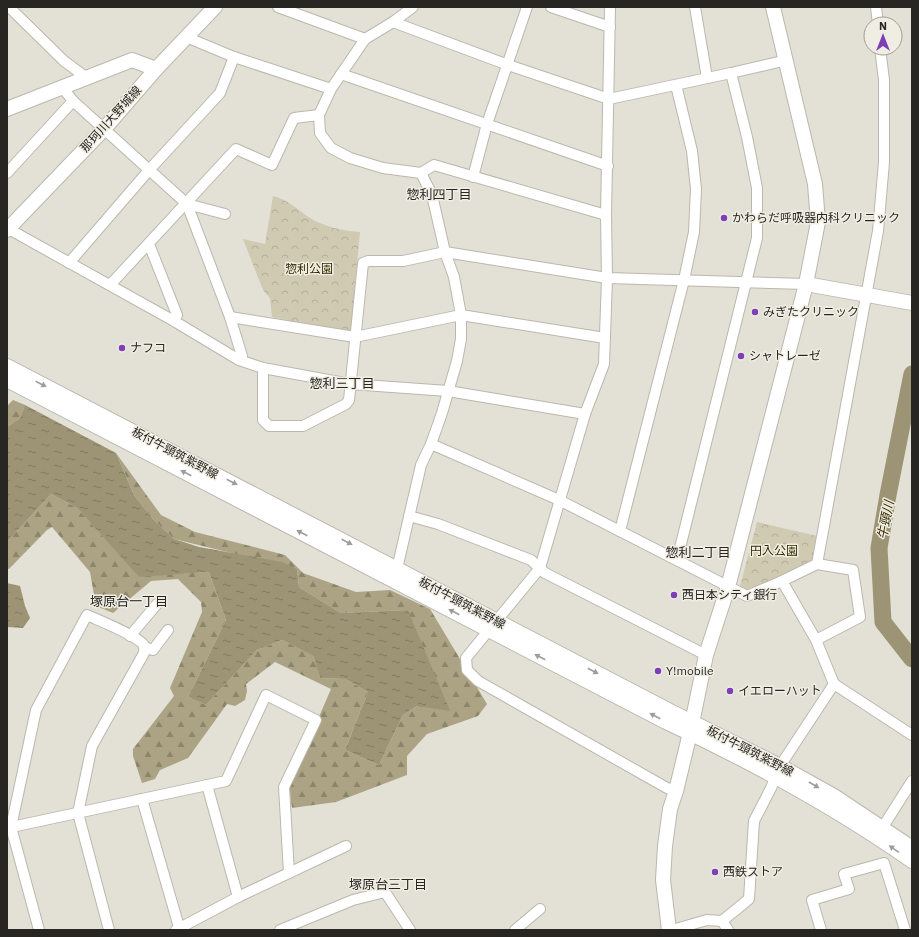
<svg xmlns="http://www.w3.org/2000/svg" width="919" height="937" viewBox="0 0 919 937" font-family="'IBM Plex Sans','Noto Sans JP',sans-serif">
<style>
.forest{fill:url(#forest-firs)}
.park{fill:url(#park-crowns)}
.water{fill:url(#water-ripples)}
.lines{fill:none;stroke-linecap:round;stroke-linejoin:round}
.river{stroke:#9c9474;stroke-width:17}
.street-casing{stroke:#bab8ae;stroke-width:12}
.secondary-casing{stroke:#bab8ae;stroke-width:16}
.street{stroke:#fff;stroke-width:10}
.secondary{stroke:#fff;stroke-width:14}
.oneway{fill:#9e9d9c}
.poi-dot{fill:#7c3fb5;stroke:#f0ede3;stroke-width:1.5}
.labels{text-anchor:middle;stroke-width:3;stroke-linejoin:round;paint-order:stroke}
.street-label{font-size:12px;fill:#272622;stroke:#f0ede3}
.poi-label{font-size:12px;fill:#272622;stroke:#f0ede3;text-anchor:start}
.park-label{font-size:12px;fill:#362c00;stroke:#f0ede3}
.neighbourhood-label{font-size:13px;fill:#272622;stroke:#f0ede3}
.water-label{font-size:13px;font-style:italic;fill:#372d01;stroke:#f0ede3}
</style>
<defs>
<pattern id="forest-firs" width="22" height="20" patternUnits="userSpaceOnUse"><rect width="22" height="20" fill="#aba383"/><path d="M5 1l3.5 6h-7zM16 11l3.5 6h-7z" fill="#8b856b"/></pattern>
<pattern id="park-crowns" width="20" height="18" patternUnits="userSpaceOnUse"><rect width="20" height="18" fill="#d0cab2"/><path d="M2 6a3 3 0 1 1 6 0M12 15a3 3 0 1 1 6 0" fill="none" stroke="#b3ad99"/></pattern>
<pattern id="water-ripples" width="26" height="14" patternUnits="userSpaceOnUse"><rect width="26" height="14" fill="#9c9474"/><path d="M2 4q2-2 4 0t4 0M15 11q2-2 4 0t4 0" fill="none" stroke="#7f795f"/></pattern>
</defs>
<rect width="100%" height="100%" fill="#e3e0d6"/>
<g class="forest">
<polygon points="13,400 25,405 20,418 7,427 7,406"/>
<polygon points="116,453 161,515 195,532 285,555 303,573 356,592 390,590 430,609 487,704 478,716 427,734 407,756 407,775 336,802 292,808 289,786 331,689 275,662 246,684 247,691 245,700 235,706 227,704 188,758 160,770 155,779 142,783 133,756 133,749 174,696 170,688 202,612 201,602 178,579 151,581 113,613 96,606 90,572 52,527 47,530 9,569 7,569 7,542 51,494 77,508 139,576 209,572 226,620 188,697 206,705 257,650 282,640 315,656 320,678 345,679 368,692 345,750 379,765 403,715 417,706 408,610 341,613 299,587 297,569 174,539 153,519 134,495"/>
</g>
<g class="park">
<path d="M273 196C287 199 298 210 310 218 324 227 344 231 360 232L351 330 348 332 272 317 270 298 263 290 243 239 265 244Z"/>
<polygon points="757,522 817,536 813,560 749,591 740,586"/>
</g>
<g class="water">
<polygon points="25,405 116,453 134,495 153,519 174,539 199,547 282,562 297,569 299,587 341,613 408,610 450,711 417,706 403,715 379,765 345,750 368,692 345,679 320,678 314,656 282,640 257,650 206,705 188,697 226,620 209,572 139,577 77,508 51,494 7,542 7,427 20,418"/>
<polygon points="7,583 20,586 25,606 30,618 23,628 7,627"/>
</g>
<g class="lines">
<polyline class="river" points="912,374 888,495 879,548 883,622 912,659"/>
<defs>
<g id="street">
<polyline points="9,7 64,61 87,78"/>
<polyline points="278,7 365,39"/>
<polyline points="551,7 610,27"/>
<polyline points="695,7 707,78"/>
<polyline points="876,7 878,24"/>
<polyline points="393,22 508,65 609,99 731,73"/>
<polyline points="186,37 234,57 331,89"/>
<polyline points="341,74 608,166"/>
<polyline points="62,87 73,101 187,204 230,317 242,356 239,360"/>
<polyline points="7,173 73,101"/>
<polyline points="421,173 434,165 606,215"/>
<polyline points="473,177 487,124 527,7"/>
<polyline points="187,204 225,214"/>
<polyline points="7,228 174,321 239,360 263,368 350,384 448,391 585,414 604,364 607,278 606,215 610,7"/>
<polyline points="149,244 177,315 174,321"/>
<polyline points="69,263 150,169 220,93 234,57"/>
<polyline points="110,285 236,149 272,165 294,118 319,115"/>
<polyline points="230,317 355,337 461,315 605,338"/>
<polyline points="263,368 263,420 269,426 303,426 346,404 349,400 363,263 368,261 403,261 445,252 607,278 806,284"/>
<polyline points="585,414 540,568 466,658 467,670 478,681 667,788 676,791"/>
<polyline points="431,444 559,500 747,596 782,581 816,640 834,684"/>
<polyline points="409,516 438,524 531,560 545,573 706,655"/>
<polyline points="620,531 684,280 694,232 696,189 692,151 676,85"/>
<polyline points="677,560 757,238 757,188 747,137 731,73 787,60"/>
<polyline points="817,564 878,231 884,162 884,80 880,48"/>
<polyline points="397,569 421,465 431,444 442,413 457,361 461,339 461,315 454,277 445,252 432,195 421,173 383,168 350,158 331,148 320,133 319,115 331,89 365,39 393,22 413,7"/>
<polyline points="782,581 817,564 853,570 860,617 816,640"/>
<polyline points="130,636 157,604"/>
<polyline points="144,647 153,650 168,630"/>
<polyline points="207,785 238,897"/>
<polyline points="142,799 179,927"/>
<polyline points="7,828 226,781 266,695 316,720 284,787 289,873"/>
<polyline points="879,833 912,781"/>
<polyline points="722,921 728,930"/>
<path d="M39 930 11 827 36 710 87 615C100 621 134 634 143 644 145 646 144 650 144 653L92 746 78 813 109 930"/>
<polyline points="176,930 238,897 346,846"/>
<polyline points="280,930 353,900 385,892 410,930"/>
<polyline points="515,930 540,909"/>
<polyline points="672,930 707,920 722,921 749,899 754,821 771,788 780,766 834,684 912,735"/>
<polyline points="821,930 812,900 849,889 844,874 884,863 905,930"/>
</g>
<g id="secondary">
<polyline points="7,109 132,60 156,69"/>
<polyline points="7,230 105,128 156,69 215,7"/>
<polyline points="806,284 912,303"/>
<polyline points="7,366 672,712 780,766 834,796 912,848"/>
<path d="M7 380 666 722C752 762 835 807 912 861"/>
<polyline points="669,930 663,880 665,846 670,809 676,791 690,733 706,655 728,587 806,284 818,222 815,184 773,7"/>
</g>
</defs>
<use href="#street" class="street-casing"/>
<use href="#secondary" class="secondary-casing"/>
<use href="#street" class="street"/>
<use href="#secondary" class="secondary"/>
</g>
<defs><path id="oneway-solid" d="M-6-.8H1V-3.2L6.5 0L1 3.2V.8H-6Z"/></defs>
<g class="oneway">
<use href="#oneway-solid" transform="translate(41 384) rotate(27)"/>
<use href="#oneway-solid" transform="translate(186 473) rotate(-153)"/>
<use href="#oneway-solid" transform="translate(232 482) rotate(27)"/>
<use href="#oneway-solid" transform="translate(302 533) rotate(-153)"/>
<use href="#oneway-solid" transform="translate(347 542) rotate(28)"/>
<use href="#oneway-solid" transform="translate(454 612) rotate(-153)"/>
<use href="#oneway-solid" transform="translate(540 657) rotate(-153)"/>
<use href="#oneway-solid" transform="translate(593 671) rotate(27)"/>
<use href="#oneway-solid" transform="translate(655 716) rotate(-152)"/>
<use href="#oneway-solid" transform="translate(814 785) rotate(30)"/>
<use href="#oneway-solid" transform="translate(894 849) rotate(-145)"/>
</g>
<g class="poi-dot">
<circle cx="724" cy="218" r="4"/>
<circle cx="755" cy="312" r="4"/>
<circle cx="122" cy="348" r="4"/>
<circle cx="741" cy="356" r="4"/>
<circle cx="674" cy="595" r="4"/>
<circle cx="658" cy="671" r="4"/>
<circle cx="730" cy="691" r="4"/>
<circle cx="715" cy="872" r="4"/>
</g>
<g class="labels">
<g class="street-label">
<text transform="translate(111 119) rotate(-48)" y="4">那珂川大野城線</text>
<text transform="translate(175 453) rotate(28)" y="4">板付牛頸筑紫野線</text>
<text transform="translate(462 603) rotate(28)" y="4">板付牛頸筑紫野線</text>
<text transform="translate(750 751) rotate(27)" y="4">板付牛頸筑紫野線</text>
</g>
<g class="poi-label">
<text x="732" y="222">かわらだ呼吸器内科クリニック</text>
<text x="763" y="316">みぎたクリニック</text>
<text x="130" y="352">ナフコ</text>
<text x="749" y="360">シャトレーゼ</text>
<text x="682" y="599">西日本シティ銀行</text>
<text x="666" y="675">Y!mobile</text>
<text x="738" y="695">イエローハット</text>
<text x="723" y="876">西鉄ストア</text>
</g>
<g class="park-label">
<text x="309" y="273">惣利公園</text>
<text x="774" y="555">円入公園</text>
</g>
<g class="neighbourhood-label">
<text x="439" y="199">惣利四丁目</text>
<text x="342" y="388">惣利三丁目</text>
<text x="698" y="557">惣利二丁目</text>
<text x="129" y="606">塚原台一丁目</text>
<text x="388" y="889">塚原台三丁目</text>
</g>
<g class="water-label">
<text transform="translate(885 520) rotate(-79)" y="5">牛頸川</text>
</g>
</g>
<rect width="919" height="937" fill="none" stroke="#272622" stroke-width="16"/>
<g transform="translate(883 36)"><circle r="19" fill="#f0ede3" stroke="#a09d96"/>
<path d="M0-3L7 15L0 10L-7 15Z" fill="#7c3fb5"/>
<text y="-6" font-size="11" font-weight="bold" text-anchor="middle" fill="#272622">N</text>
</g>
</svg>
